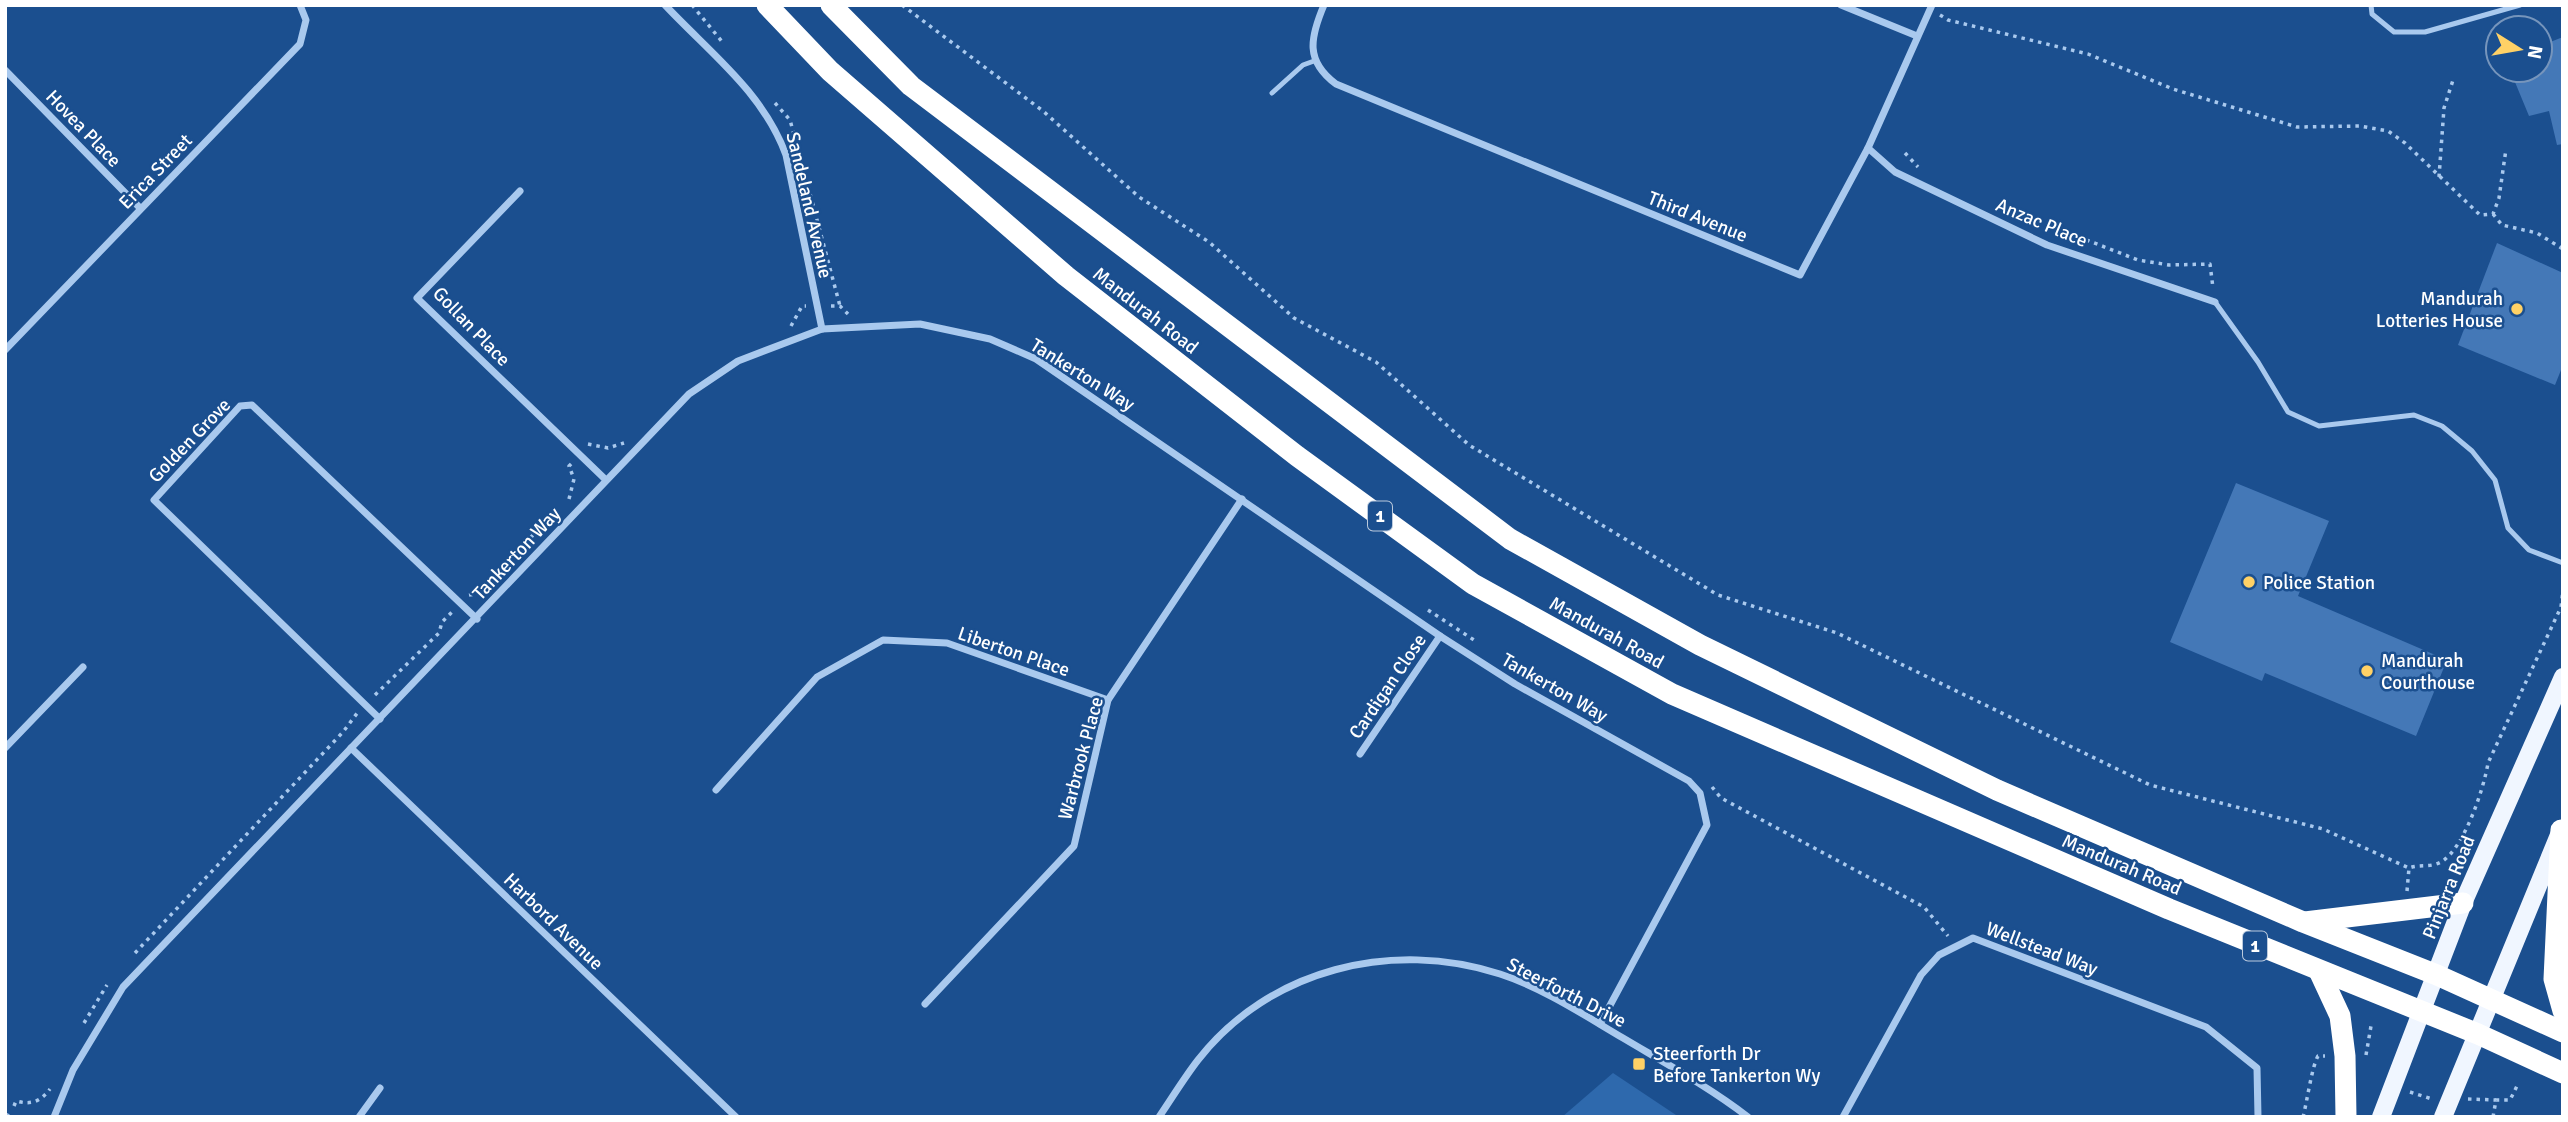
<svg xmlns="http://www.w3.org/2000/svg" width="2568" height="1122" viewBox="0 0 2568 1122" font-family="Signika,sans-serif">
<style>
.green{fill:#2e69ad}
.building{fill:#4478b7}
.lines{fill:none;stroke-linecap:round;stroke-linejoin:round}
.path{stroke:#a9c9ee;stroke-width:3.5;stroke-dasharray:3.5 5;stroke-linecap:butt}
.lane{stroke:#a9c9ee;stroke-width:5}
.street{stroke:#a9c9ee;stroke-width:7}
.primary{stroke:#f0f6ff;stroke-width:18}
.highway{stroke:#fff;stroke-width:21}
.poi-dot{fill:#ffd166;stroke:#1b4f8f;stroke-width:2.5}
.labels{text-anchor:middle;stroke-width:5;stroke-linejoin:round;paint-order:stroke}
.shield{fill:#1b4f8f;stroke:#bbcadd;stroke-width:2}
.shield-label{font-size:18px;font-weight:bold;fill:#fff}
.street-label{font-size:19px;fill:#fff;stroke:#1b4f8f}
.poi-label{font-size:19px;fill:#fff;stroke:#1b4f8f;text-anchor:start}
</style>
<rect width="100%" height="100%" fill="#1b4f8f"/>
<polygon class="green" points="1613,1073 1679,1117 1562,1117"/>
<g class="building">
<polygon points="2563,37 2563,144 2557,145 2549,111 2529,116 2510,70 2540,70 2540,46"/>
<polygon points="2497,243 2563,273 2563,365 2555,385 2458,345"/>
<polygon points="2236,483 2329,521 2298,596 2447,660 2416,736 2265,673 2262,681 2170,642"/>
</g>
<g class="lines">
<g class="path">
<polyline points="692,5 724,44"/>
<polyline points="902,5 1043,111 1139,197 1209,242 1294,318 1376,362 1469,445 1718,595 1837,633 2150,785 2323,829 2409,868"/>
<polyline points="1940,15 1948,20 2088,54 2173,89 2297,127 2360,126 2388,131 2405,143 2480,215 2493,214 2499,198 2506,149"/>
<polyline points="775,103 790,120 795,138"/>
<polyline points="1905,153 1918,167"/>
<polyline points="2439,177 2444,108 2454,77"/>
<polyline points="808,186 840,306"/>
<polyline points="2007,209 2138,260 2169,265 2210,264 2213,288"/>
<polyline points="2493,214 2502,225 2537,233 2563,249"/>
<polyline points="831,306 840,306 848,314"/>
<polyline points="791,326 802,306 806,306"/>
<polyline points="588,444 608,448 624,443"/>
<polyline points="569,499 574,479 569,466 572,463"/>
<polyline points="469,595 475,594 549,519"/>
<polyline points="1428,610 1474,640"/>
<polyline points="375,695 439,633 442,622 452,612"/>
<polyline points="1712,787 1721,798 1924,907 1948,936"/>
<path d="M2407 891 2409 868C2420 864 2430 868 2441 862 2464 849 2484 788 2488 763L2561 607 2563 590"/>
<polyline points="135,953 343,732 358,712"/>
<polyline points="84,1023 107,985"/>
<polyline points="2366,1055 2371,1026"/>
<polyline points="2410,1092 2432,1099"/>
<polyline points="2468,1099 2496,1100"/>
<path d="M14 1106 16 1101C31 1105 40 1102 50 1089"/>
<path d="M2303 1117C2307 1102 2312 1066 2318 1056H2325"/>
<polyline points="2493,1117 2496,1100 2510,1100 2517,1086"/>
</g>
<g class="lane">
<polyline points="2371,5 2372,14 2394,32 2425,32 2520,5"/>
<polyline points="1272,93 1303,65 1314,61"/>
<polyline points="2215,302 2258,362 2288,412 2319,426 2414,415 2442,426 2472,451 2495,480 2508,528 2529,550 2563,563"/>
</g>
<g class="street">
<path d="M665 5C710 53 763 92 786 155L822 329"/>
<path d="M1324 5C1310 38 1305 61 1336 84L1800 275 1868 148 1932 5"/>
<polyline points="1841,5 1917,36"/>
<polyline points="5,70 140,208"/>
<polyline points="1868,148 1895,172 2047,245 2215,302"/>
<polyline points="520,191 417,298 606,480"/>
<polyline points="5,350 300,44 306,20 300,5"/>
<polyline points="380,719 154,500 240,406 252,405 477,619"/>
<polyline points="5,748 83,667"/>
<polyline points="351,748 736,1117"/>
<polyline points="1360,754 1440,636"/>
<polyline points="716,790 817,677 883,640 947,643 1108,700"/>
<polyline points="925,1004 1074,846 1108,700 1242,499"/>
<polyline points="5,1116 7,1117"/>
<polyline points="54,1117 73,1070 123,987 689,394 738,361 822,329 920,324 990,339 1036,359 1440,636 1515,684 1689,781 1700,793 1707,825 1600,1024"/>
<polyline points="359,1117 380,1088"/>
<path d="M1159 1117C1172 1098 1184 1078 1198 1060 1269 969 1392 939 1500 974 1543 988 1584 1015 1623 1038 1665 1063 1709 1087 1748 1117"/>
<polyline points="1843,1117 1921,975 1939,955 1973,938 2206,1027 2257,1068 2258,1117"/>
</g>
<g class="primary">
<polyline points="2381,1117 2463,903 2563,677"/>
<polyline points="2443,1117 2559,835"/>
</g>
<g class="highway">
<polyline points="767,5 830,71 1066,276 1297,456 1473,584 1672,694 2169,909 2478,1034 2563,1073"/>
<polyline points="831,5 911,86 1510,539 1700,645 1997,790 2303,922 2437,975 2563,1032"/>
<polyline points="2561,830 2554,979 2563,1011"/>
<polyline points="2305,922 2463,903"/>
<polyline points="2320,973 2340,1016 2345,1056 2346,1117"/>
</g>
</g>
<g class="poi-dot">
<circle cx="2517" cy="309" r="7"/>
<circle cx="2249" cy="582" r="7"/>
<circle cx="2367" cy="671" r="7"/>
<rect x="1632" y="1057" width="14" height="14" rx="3.5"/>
</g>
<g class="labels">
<g class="shield">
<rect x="1368" y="501.5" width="24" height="29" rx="5"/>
<rect x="2243" y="931.5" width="24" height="29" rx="5"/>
</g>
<g class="shield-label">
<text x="1380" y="522">1</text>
<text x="2255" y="952">1</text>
</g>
<g class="street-label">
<text transform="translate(84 128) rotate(46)" y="7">Hovea Place</text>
<text transform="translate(155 171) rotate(-46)" y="7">Erica Street</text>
<text transform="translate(810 205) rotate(77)" y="7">Sandeland Avenue</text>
<text transform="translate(1698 216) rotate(22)" y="7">Third Avenue</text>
<text transform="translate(2042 222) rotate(23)" y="7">Anzac Place</text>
<text transform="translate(1146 310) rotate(38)" y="7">Mandurah Road</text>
<text transform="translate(472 326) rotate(46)" y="7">Gollan Place</text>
<text transform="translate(1083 374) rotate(32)" y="7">Tankerton Way</text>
<text transform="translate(189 440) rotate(-46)" y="7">Golden Grove</text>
<text transform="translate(516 553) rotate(-47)" y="7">Tankerton Way</text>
<text transform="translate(1607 632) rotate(29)" y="7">Mandurah Road</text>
<text transform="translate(1014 651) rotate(19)" y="7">Liberton Place</text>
<text transform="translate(1387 686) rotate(-56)" y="7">Cardigan Close</text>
<text transform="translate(1555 687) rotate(30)" y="7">Tankerton Way</text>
<text transform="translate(1080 758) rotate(-75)" y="7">Warbrook Place</text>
<text transform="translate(2122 864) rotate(23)" y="7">Mandurah Road</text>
<text transform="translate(2448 887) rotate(-68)" y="7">Pinjarra Road</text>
<text transform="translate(554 921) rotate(44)" y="7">Harbord Avenue</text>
<text transform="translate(2042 948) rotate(21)" y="7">Wellstead Way</text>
<text transform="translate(1567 992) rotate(27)" y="7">Steerforth Drive</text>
</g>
<g class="poi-label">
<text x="2503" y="305" text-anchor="end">Mandurah<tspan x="2503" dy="22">Lotteries House</tspan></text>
<text x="2263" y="589">Police Station</text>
<text x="2381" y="667">Mandurah<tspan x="2381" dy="22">Courthouse</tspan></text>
<text x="1653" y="1060">Steerforth Dr<tspan x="1653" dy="22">Before Tankerton Wy</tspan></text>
</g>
</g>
<rect width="2568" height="1122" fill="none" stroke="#ffffff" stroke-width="14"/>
<g transform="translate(2519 49) rotate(101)"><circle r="33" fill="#1b4f8f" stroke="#7695bc" stroke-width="2"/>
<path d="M0-5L12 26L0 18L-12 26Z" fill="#ffd166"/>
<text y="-10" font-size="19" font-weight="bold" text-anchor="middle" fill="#ffffff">N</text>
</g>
</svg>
